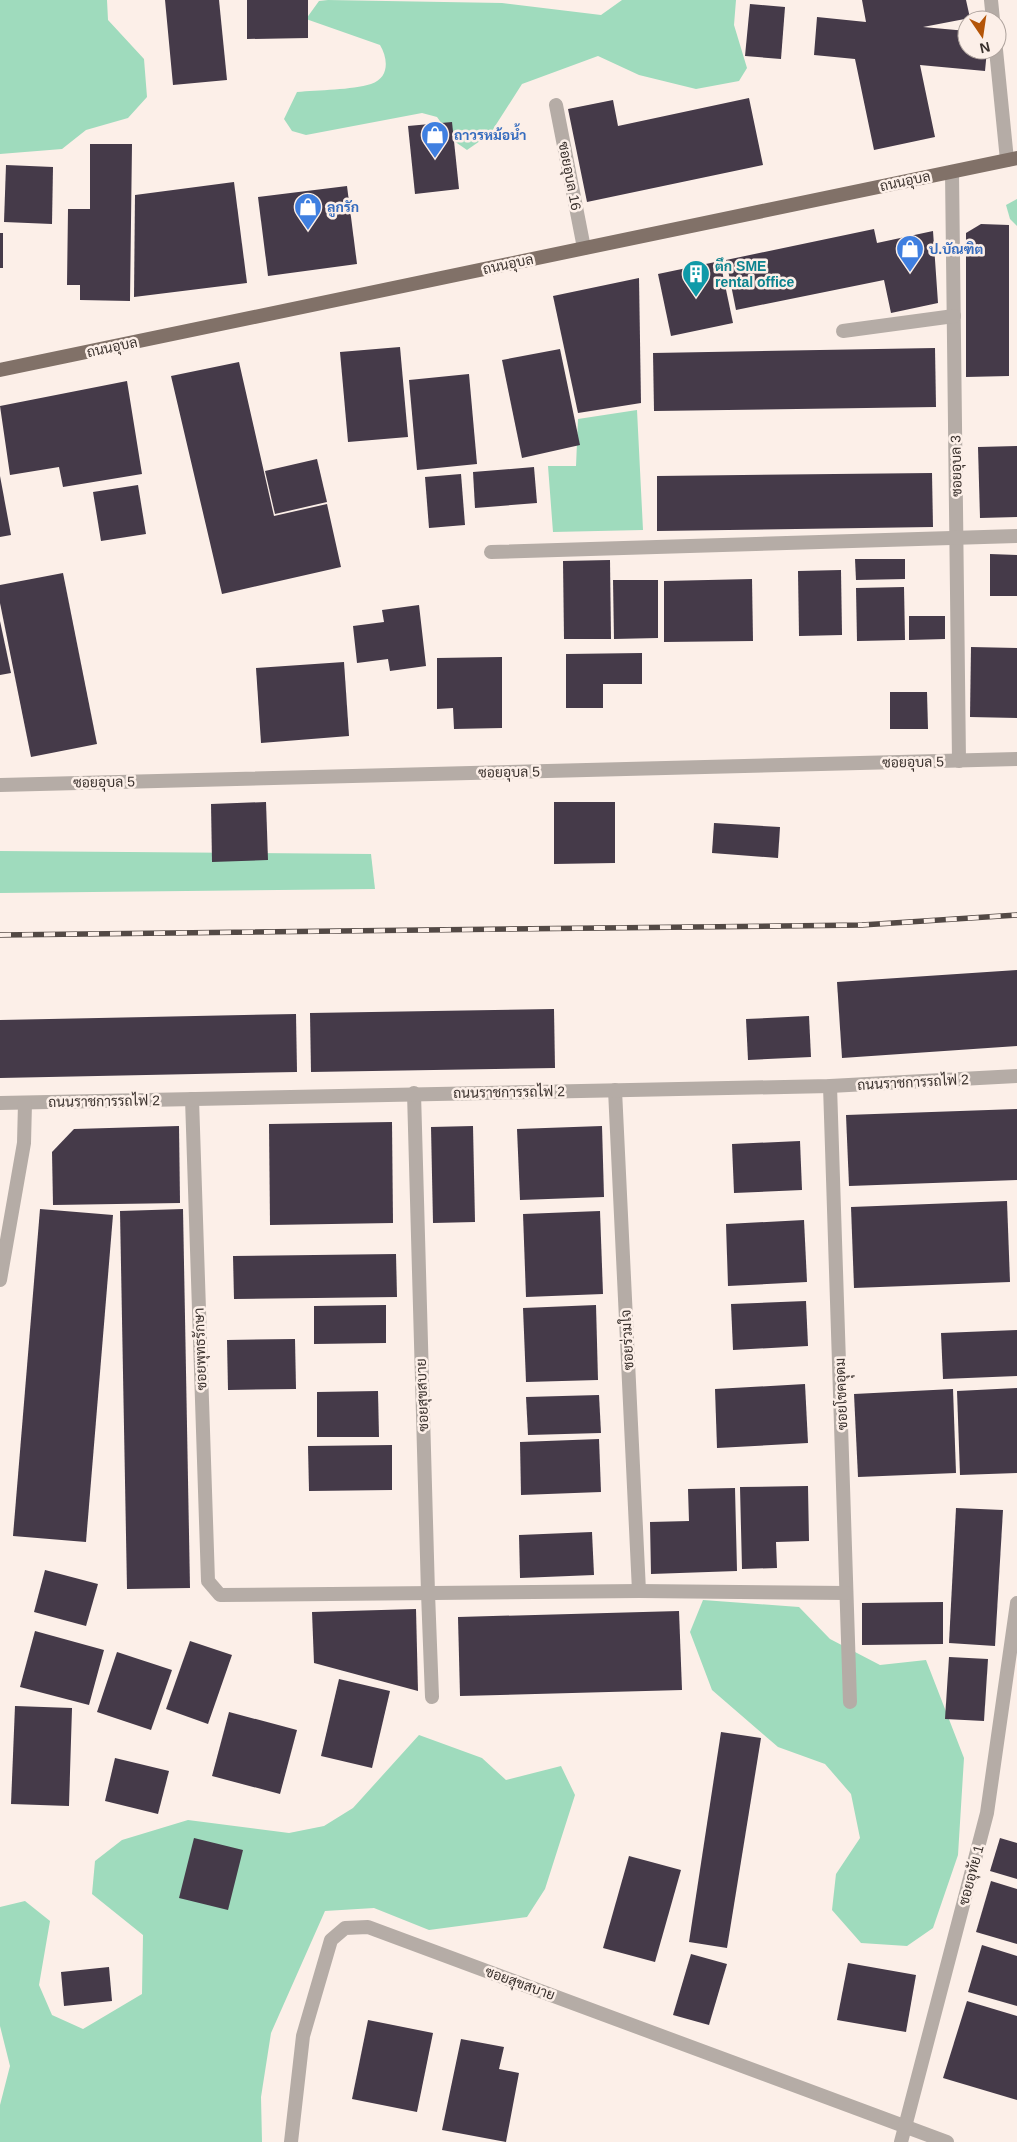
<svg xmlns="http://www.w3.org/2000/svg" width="1017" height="2142" viewBox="0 0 1017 2142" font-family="Helvetica,Sarabun,sans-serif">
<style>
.green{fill:#9fdbbd}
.building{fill:#453a49}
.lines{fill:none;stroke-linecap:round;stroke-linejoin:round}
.service{stroke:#b5aca6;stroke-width:14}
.minor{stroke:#b5aca6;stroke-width:14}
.primary{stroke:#817168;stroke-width:14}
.rail-casing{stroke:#534945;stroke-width:5.5}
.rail{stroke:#fcefe8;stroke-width:4;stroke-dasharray:11;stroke-linecap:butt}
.labels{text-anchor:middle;stroke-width:5;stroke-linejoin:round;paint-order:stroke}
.shop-label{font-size:14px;font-weight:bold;fill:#366cbe;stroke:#fcefe8;text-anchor:start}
.street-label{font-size:14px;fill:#3a312d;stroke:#fcefe8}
.culture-label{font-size:14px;font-weight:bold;fill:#0d838f;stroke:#fcefe8;text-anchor:start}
</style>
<rect width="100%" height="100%" fill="#fcefe8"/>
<g class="green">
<polygon points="0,0 107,0 108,20 144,59 147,97 128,118 86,130 62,149 0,154"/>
<path d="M328 0 502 3 601 15 622 0H736L734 25 747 68 739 81 696 89 639 75 598 56 522 84 490 134 467 150 454 141 437 117 422 113 306 135 292 131 284 119 297 92C318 90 352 90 371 84 390 78 388 58 380 45L306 19 319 1Z"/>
<polygon points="1017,199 1017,226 1010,219 1006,205"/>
<polygon points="637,410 643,530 553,532 548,466 576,466 578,419"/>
<polygon points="0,851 371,854 375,889 0,893"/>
<polygon points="703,1600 799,1607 830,1639 880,1665 926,1660 964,1758 958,1855 933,1928 907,1946 861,1943 832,1910 836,1874 860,1838 851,1794 825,1764 778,1747 712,1690 690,1632"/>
<polygon points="419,1735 482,1758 506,1780 561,1766 575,1795 545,1889 527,1917 429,1930 374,1908 325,1911 271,2033 261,2097 262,2142 0,2142 0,2105 10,2066 0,2026 0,1907 25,1901 50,1921 39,1985 52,2015 83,2029 142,1994 143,1935 92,1894 95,1861 122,1840 188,1820 289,1833 324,1826 353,1808"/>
</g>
<g class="building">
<polygon points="165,0 219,0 227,80 173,85"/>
<polygon points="247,0 308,0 308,38 247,39"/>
<polygon points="862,0 966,0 970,18 923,27 967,31 967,50 987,50 985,71 920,65 935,137 874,150 855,59 814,55 817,17 866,22"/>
<polygon points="750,4 785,7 781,59 745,56"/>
<polygon points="749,98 763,165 587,202 568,109 613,100 618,126"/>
<polygon points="452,122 459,189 415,194 408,126"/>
<polygon points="90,144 132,144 130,301 80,300 80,285 67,285 68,209 90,209"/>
<polygon points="6,165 53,167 52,224 4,222"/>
<polygon points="234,182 247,283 134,297 135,195"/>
<polygon points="347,186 357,264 268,276 258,197"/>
<polygon points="981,224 1009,225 1009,376 966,377 966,233"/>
<polygon points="874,229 877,243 933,231 938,303 891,313 884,280 736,310 726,260"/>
<rect x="0" y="233" width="3" height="35"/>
<polygon points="720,261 733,323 671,336 658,274"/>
<polygon points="639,278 641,403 578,413 553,296"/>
<polygon points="400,347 408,437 348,442 340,352"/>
<polygon points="935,348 936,407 654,411 653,353"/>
<polygon points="560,349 580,445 522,458 502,360"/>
<polygon points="239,362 274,516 327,504 341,567 222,594 171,376"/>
<polygon points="469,374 477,464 417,470 409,380"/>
<polygon points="127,381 142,474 63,487 59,467 10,475 0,406"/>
<polygon points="1017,446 1017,517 980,518 978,447"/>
<polygon points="317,459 327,502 275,514 265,471"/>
<polygon points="534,467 537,503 475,508 473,472"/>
<polygon points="932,473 933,527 657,531 657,476"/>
<polygon points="461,474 465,525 429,528 425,477"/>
<polygon points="0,476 11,535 0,537"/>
<polygon points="138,485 146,534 101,541 93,492"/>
<polygon points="990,554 1017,555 1017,596 990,596"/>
<polygon points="855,559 905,559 905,579 856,580"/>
<polygon points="610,560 611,639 564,639 563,561"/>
<polygon points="841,570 842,635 799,636 798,571"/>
<polygon points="63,573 97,744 31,757 0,603 0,585"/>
<polygon points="752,579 753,641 664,642 664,581"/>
<polygon points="613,580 658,580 658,638 614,639"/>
<polygon points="904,587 905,640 857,641 856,588"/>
<polygon points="419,605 426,666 390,671 388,659 357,663 353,626 384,622 382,610"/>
<polygon points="909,616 945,616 945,639 909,640"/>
<polygon points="0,621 11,673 0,675"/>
<polygon points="971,647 1017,648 1017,718 970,717"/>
<polygon points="642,653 642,684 603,684 603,708 566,708 566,654"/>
<polygon points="502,657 502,728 454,729 453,708 437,709 437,658"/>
<polygon points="344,662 349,736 261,743 256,668"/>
<polygon points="890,692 927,692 928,729 890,729"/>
<polygon points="266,802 268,860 212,862 211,804"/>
<polygon points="554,802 615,802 615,863 554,864"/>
<polygon points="714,823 780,827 778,858 712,853"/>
<polygon points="1017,970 1017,1046 842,1058 837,982"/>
<polygon points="554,1009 555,1068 311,1072 310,1013"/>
<polygon points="296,1014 297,1072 0,1078 0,1020"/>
<polygon points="809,1016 811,1057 748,1060 746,1019"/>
<polygon points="1017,1109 1017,1180 849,1186 846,1115"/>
<polygon points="392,1122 393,1223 270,1225 269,1124"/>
<polygon points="179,1126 180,1203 53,1205 52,1152 74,1129"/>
<polygon points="473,1126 475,1222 433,1223 431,1127"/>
<polygon points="602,1126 604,1197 520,1200 517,1129"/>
<polygon points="800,1141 802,1190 734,1193 732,1144"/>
<polygon points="1007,1201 1010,1282 854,1288 851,1207"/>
<polygon points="40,1209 113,1215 86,1542 13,1536"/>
<polygon points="183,1209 190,1588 127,1589 120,1211"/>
<polygon points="600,1211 603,1294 526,1297 523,1214"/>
<polygon points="804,1220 807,1282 728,1286 726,1224"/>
<polygon points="396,1254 397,1297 234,1299 233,1256"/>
<polygon points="806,1301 808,1346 733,1350 731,1304"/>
<polygon points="386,1305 386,1343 314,1344 314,1306"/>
<polygon points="596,1305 598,1380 526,1382 523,1308"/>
<polygon points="1017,1330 1017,1376 943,1379 941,1333"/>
<polygon points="295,1339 296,1389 228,1390 227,1340"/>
<polygon points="805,1384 808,1443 717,1448 715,1389"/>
<polygon points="1017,1388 1017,1473 960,1475 957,1391"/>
<polygon points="953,1389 956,1473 858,1477 854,1394"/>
<polygon points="378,1391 379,1437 317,1437 317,1392"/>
<polygon points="599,1395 601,1433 528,1435 526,1397"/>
<polygon points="599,1439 601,1492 521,1495 520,1442"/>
<polygon points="392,1445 392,1490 309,1491 308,1446"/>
<polygon points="808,1486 809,1541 776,1542 777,1568 742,1569 740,1487"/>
<polygon points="735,1488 737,1571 651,1574 650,1522 689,1521 688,1489"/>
<polygon points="956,1508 1003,1510 995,1646 949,1643"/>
<polygon points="592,1532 594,1575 520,1578 519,1535"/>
<polygon points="45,1570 98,1584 86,1626 34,1612"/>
<polygon points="943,1602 943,1644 862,1645 862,1603"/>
<polygon points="416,1609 418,1691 314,1663 312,1612"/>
<polygon points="679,1611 682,1690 460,1696 458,1617"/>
<polygon points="35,1631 104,1650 89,1705 20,1687"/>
<polygon points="190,1641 232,1655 208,1724 166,1709"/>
<polygon points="117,1652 172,1670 151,1730 97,1712"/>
<polygon points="949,1657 988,1659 984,1721 945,1719"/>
<polygon points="339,1679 390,1691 372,1768 321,1756"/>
<polygon points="15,1706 72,1708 69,1806 11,1804"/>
<polygon points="229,1712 297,1730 280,1794 212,1776"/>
<polygon points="721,1732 761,1738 727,1948 689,1942"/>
<polygon points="115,1758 169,1771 158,1814 105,1801"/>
<polygon points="194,1838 243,1850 228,1910 179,1898"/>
<polygon points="1000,1838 1017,1843 1017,1879 990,1871"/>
<polygon points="629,1856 681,1870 655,1962 603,1948"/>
<polygon points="991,1881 1017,1889 1017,1944 976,1932"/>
<polygon points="982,1945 1017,1956 1017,2006 968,1992"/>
<polygon points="691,1954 727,1964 709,2025 673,2015"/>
<polygon points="848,1963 916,1975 906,2032 837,2020"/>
<polygon points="109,1967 112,2001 64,2006 61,1972"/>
<polygon points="967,2001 1017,2016 1017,2100 943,2078"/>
<polygon points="368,2020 433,2033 417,2112 352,2099"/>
<polygon points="461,2039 504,2047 499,2069 519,2073 506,2142 442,2130"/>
</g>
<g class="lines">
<g class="service">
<polyline points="991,0 993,20"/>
<polyline points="996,50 1007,160"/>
<polyline points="556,105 584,248"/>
<polyline points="952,172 959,761"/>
<polyline points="843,331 954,316"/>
<polyline points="491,552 1017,536"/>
<polyline points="428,1593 432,1697"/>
</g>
<g class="minor">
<polyline points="0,785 1017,759"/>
<polyline points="830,1086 850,1702"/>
<polyline points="615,1090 639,1591"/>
<polyline points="414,1093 428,1593"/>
<polyline points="192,1099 208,1581 220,1595 639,1591 846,1593"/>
<polyline points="0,1103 830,1086 1017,1076"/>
<polyline points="0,1280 24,1143 25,1103"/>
<polyline points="291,2142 303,2036 331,1940 345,1928 368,1927 947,2142"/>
<polyline points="901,2142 987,1813 1017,1603"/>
</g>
<polyline class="primary" points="0,370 1017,158"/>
<defs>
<polyline id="rail" points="0,935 862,925 1017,915"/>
</defs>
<use href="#rail" class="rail-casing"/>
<use href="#rail" class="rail"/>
</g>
<defs>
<symbol id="shop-pin" viewBox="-11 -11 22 30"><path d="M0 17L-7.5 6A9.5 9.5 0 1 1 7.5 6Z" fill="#3f7fe0" stroke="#fcefe8"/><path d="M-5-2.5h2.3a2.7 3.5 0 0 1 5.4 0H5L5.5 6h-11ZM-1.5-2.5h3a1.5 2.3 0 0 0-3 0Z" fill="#fff"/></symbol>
<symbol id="building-pin" viewBox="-11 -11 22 30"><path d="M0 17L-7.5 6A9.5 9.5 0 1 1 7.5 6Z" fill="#0f9aa8" stroke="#fcefe8"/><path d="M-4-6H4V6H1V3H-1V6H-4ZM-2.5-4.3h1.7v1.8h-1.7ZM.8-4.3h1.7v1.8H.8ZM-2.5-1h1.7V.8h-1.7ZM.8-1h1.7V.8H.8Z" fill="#fff"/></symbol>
</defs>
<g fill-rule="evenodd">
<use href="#shop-pin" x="419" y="119" width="32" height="43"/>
<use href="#shop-pin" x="292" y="191" width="32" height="43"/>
<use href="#shop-pin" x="894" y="233" width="32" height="43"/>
<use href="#building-pin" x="680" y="258" width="32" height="43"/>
</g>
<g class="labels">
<g class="shop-label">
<text x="454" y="140">ถาวรหม้อน้ำ</text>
<text x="327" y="212">ลูกรัก</text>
<text x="929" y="254">ป.บัณฑิต</text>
</g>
<g class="street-label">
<text transform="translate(570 176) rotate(79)" y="5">ซอยอุบล 16</text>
<text transform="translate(905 181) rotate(-12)" y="5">ถนนอุบล</text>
<text transform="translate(508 264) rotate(-12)" y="5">ถนนอุบล</text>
<text transform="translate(112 347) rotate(-12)" y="5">ถนนอุบล</text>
<text transform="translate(956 466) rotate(-91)" y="5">ซอยอุบล 3</text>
<text transform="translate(913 762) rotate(-1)" y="5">ซอยอุบล 5</text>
<text transform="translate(509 772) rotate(-1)" y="5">ซอยอุบล 5</text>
<text transform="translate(104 782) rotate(-1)" y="5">ซอยอุบล 5</text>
<text transform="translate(913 1082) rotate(-3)" y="5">ถนนราชการรถไฟ 2</text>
<text transform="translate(509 1092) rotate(-1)" y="5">ถนนราชการรถไฟ 2</text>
<text transform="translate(104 1101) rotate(-1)" y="5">ถนนราชการรถไฟ 2</text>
<text transform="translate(627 1340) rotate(-93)" y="5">ซอยร่วมใจ</text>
<text transform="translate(200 1349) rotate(-92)" y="5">ซอยพุทธรักษา</text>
<text transform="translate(841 1394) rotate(-92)" y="5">ซอยโชคอุุดม</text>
<text transform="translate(422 1395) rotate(-92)" y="5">ซอยสุขสบาย</text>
<text transform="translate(971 1875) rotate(-75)" y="5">ซอยอุทัย 1</text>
<text transform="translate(520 1983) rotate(20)" y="5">ซอยสุขสบาย</text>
</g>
<g class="culture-label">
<text x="715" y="271">ตึก SME<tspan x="715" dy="16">rental office</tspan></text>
</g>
</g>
<g transform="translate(982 35) rotate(167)"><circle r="24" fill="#fcefe8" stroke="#aea39d"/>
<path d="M0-4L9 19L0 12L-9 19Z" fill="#b45508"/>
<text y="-8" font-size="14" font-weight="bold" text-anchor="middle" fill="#3a312d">N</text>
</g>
</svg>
